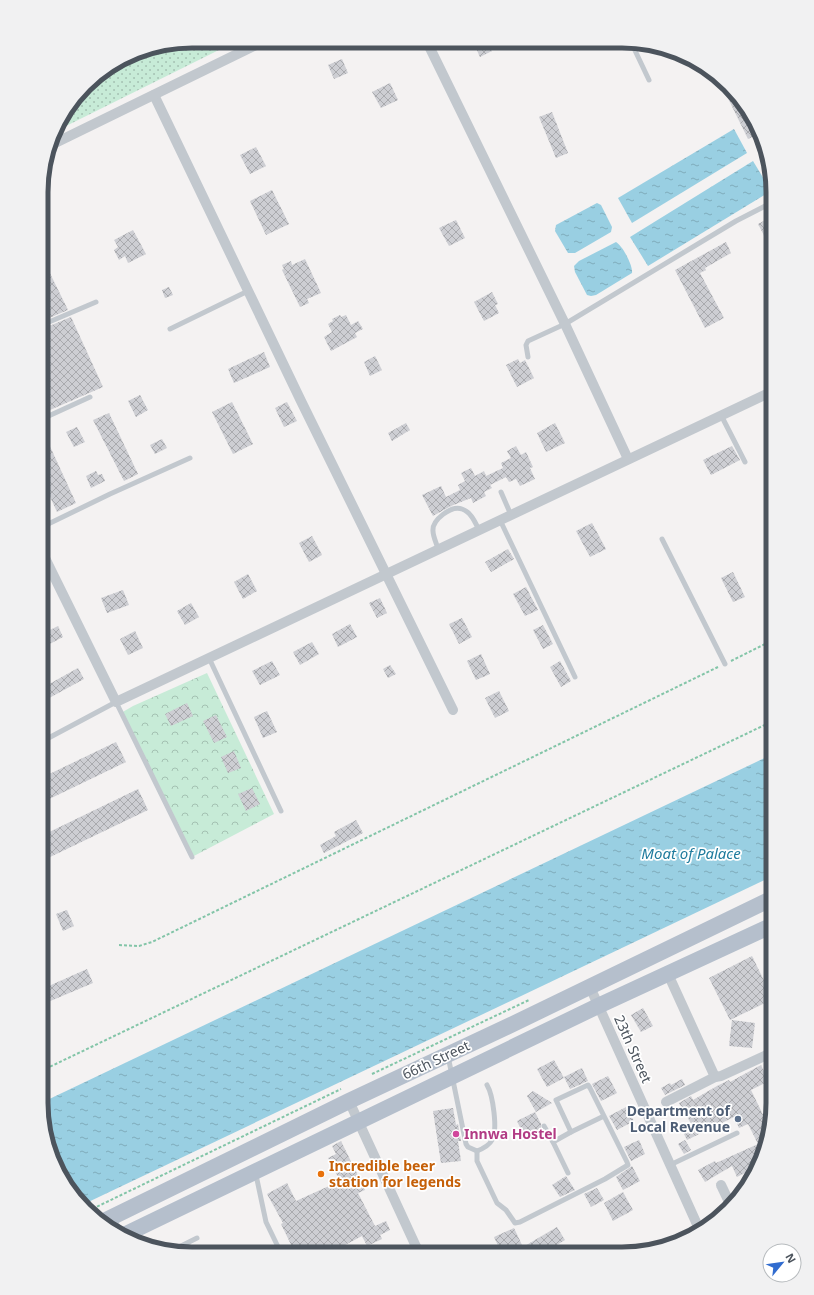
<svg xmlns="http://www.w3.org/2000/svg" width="814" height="1295" viewBox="0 0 814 1295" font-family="'Noto Sans',sans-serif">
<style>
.grass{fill:url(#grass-dots)}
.forest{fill:url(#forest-crowns)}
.water{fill:url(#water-ripples)}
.building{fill:url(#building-cross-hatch)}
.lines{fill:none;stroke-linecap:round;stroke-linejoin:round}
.path{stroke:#83c5a8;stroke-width:2;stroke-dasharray:3 2;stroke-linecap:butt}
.service{stroke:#c2c8ce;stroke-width:5}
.minor{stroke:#c2c8ce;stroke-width:10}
.primary{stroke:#b5bfcc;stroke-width:16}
.service-dot{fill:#5c6f8a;stroke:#fff;stroke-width:1.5}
.hotel-dot{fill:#d1479c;stroke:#fff;stroke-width:1.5}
.food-dot{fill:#e8710a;stroke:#fff;stroke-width:1.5}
.labels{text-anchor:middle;stroke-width:3.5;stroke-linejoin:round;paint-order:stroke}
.street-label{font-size:14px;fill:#4c545d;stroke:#fff}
.service-label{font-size:14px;font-weight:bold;fill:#4e5e75;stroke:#fff;text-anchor:end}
.hotel-label{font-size:14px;font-weight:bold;fill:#b23c85;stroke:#fff;text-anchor:start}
.food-label{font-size:14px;font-weight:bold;fill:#c56008;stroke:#fff;text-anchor:start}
.water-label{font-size:15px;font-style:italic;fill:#1f7b9d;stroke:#fff}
.rim{fill:none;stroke:#4c545d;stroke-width:5}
</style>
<defs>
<pattern id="grass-dots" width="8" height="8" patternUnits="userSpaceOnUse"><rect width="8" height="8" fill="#c7ebd7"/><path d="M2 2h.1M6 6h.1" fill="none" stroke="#a4c1b2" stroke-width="1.8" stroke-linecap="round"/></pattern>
<pattern id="forest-crowns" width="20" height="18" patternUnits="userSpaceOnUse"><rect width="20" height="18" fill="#c7ebd7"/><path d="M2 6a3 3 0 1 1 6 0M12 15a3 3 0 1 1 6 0" fill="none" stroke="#a4c1b2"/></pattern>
<pattern id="water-ripples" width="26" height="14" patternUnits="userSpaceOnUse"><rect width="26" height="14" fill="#99cfe2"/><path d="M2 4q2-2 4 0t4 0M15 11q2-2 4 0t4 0" fill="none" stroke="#7fabba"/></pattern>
<pattern id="building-cross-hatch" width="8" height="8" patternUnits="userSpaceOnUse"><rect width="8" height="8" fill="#cdced3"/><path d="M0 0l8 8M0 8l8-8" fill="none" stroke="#a9aaae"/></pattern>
</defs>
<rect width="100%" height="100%" fill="#f4f2f2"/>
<polygon class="grass" points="192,41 237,41 54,132 57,125 92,79 134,52"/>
<polygon class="forest" points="207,673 274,814 192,857 121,713 133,706"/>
<g class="water">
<polygon points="734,129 747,153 632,223 618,198"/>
<polygon points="753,161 771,191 648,266 630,237"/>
<polygon points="597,203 601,205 612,227 611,232 575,253 568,253 555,231 556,225"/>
<path d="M616 242C623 246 633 266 632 273L596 295 591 296 587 295 575 272 574 266 579 261Z"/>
<polygon points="773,754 773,876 82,1205 72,1195 52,1161 41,1103"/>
</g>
<g class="building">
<polygon points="473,42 488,42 492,51 480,57"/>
<polygon points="342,59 348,73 334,79 328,65"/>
<polygon points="719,77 742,100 761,133 748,139 718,78"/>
<polygon points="390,83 398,100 381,108 372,92"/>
<polygon points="552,112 568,153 556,158 539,117"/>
<polygon points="256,147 266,166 250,174 240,155"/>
<polygon points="272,190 289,224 266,235 250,201"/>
<polygon points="773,216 773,253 758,224"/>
<polygon points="456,220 465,238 449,246 439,228"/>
<polygon points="133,230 146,254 128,263 125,256 119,260 114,250 118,247 114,240"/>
<polygon points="726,242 731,253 705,268 706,270 700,273 724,318 705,328 675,270"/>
<polygon points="42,257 68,310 42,321"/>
<polygon points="305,259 321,293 307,299 309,303 300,307 282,270 284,269 282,265 291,261 292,265"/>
<polygon points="169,287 173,295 165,298 162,290"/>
<polygon points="492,292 498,304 495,305 499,313 484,321 474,302"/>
<polygon points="340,315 341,317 346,315 351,325 358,321 363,329 355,333 357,337 331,351 324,337 332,332 328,324 333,321 332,319"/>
<polygon points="71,317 103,387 50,410 42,392 42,329"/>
<polygon points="264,352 270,367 234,383 228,369"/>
<polygon points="375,356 382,370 370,376 364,362"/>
<polygon points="518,359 520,363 525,360 534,378 517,387 506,365"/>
<polygon points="140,395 148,410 136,417 128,401"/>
<polygon points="232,402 253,444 233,454 212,412"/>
<polygon points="287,402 297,421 284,427 275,408"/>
<polygon points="109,413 138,474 124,481 93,420"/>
<polygon points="406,423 410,430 392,441 388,433"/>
<polygon points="555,423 565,443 546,452 537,433"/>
<polygon points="77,427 85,442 74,447 66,432"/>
<polygon points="42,429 76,503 57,512 42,479"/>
<polygon points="162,439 167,448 155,454 150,445"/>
<polygon points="516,446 521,455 526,452 533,467 530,468 535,479 520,486 516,479 509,482 506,477 490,485 492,488 484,492 486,496 473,503 471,498 451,506 433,516 422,495 441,486 446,497 460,490 458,485 465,481 461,473 471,468 475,476 484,471 486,476 503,468 501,463 511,458 507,451"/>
<polygon points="732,446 740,460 711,475 703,460"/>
<polygon points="96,471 98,475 102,474 105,481 91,488 86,476"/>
<polygon points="592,523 606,549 590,557 576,531"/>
<polygon points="312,536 322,555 309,562 299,543"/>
<polygon points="508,549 514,559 491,572 485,562"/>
<polygon points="733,572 745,597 733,602 721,578"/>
<polygon points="248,574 257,591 243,599 234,582"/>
<polygon points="526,587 538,610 525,616 513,594"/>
<polygon points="123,590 129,605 107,613 101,598"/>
<polygon points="380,598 387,613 377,618 369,603"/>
<polygon points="191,603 199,617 185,625 177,611"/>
<polygon points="462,618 472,637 459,644 449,624"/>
<polygon points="350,624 357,637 338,647 332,634"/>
<polygon points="543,625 553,644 543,649 533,630"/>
<polygon points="58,626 63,637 42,648 42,634"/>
<polygon points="135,631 143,648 128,655 120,639"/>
<polygon points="312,642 319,654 300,665 293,652"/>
<polygon points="481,654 490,674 476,680 467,661"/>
<polygon points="272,661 280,675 260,685 252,671"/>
<polygon points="560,661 571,681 561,687 550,667"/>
<polygon points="390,665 396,674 388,678 383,669"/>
<polygon points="78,668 84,679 42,702 42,688"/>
<polygon points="499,691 509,711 495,718 485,698"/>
<polygon points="187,703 193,716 171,726 165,714"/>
<polygon points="267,711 277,732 263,738 254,717"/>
<polygon points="216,715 227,737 214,743 203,721"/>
<polygon points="116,742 126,762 41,803 41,778"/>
<polygon points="234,751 241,768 228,773 221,757"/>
<polygon points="252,788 260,804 246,811 238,794"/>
<polygon points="138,789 148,810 46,859 41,848 41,836"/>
<polygon points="356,820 363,833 324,853 320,845 336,836 334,832"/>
<polygon points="67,910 74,926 63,931 56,914"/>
<polygon points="752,956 773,999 730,1020 709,978"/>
<polygon points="87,969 93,983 48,1002 42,989"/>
<polygon points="643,1008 653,1026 641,1032 631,1015"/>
<polygon points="732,1020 755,1023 752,1048 729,1046"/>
<polygon points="554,1060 564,1078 547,1087 537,1069"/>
<polygon points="761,1065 769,1081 751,1090 769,1127 762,1161 754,1174 749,1177 747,1172 737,1177 732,1166 705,1182 698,1170 715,1161 716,1163 758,1144 748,1124 739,1128 734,1117 687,1140 682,1130 692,1125 679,1103 691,1096 693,1100 717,1086 729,1080 730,1082"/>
<polygon points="582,1068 588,1081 570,1089 564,1077"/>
<polygon points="608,1076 617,1093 601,1101 592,1084"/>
<polygon points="682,1079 685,1085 665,1095 661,1088 670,1083 671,1085"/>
<polygon points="533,1091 552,1103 536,1112 527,1096"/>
<polygon points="626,1107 634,1121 617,1130 609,1116"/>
<polygon points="453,1108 456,1125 458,1124 461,1141 458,1141 461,1161 441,1163 433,1111"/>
<polygon points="535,1112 541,1124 541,1128 524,1136 517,1121"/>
<polygon points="639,1140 645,1154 631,1161 624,1147"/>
<polygon points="685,1140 691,1150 684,1154 678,1144"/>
<polygon points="341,1141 365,1190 358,1193 375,1226 386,1221 390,1230 380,1235 382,1239 367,1246 362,1236 330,1253 295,1253 281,1224 283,1223 267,1194 287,1183 296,1201 340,1181 328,1158 336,1154 332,1146"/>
<polygon points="632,1166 640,1181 623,1190 616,1177"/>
<polygon points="566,1176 575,1190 560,1197 552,1185"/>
<polygon points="597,1188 604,1200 591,1207 584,1194"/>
<polygon points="623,1192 633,1210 613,1221 604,1203"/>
<polygon points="557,1227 565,1240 542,1254 502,1254 494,1237 514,1228 523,1247"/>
</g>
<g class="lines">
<g class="path">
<polyline points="731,661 773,640"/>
<polyline points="119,945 139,946 152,942 718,667"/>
<polyline points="41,1071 773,721"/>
<polyline points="372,1074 529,1000"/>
<polyline points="88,1211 341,1089"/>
</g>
<g class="service">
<polyline points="631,42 649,80"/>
<polyline points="42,325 96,302"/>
<polyline points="170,329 248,291"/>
<polyline points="528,357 526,345 528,341 565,324 736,221 773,202"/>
<polyline points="721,415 745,462"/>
<polyline points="42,419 90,397"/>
<polyline points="501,492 511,515"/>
<polyline points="500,520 575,677"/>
<polyline points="42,527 110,494 190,458"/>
<polyline points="662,539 725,664"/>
<path d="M438 549C437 544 433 537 433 531 432 520 451 505 462 509 471 512 475 522 479 530"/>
<polyline points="209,658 281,811"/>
<polyline points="41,742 116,702 192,857"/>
<path d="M448 1056 466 1144 468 1147 477 1151C482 1149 489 1146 492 1140 498 1130 493 1095 487 1085"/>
<polyline points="544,1126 553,1142"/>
<polyline points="477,1151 477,1161 497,1203 506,1210 515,1223 520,1222 605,1179 628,1165 627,1162 590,1088 588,1085 556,1100 571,1132 604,1116"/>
<polyline points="670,1165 737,1133"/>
<polyline points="568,1173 553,1142 571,1132"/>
<polyline points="256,1175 266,1222 281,1253"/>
<polyline points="169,1252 197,1238"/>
</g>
<g class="minor">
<polyline points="427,42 565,324 628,459"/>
<polyline points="154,95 301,401 453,710"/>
<polyline points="51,145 264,41"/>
<polyline points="42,552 116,702 773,391"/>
<polyline points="668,974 715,1077 721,1076 773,1052"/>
<polyline points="590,987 700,1231"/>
<polyline points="349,1101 419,1253"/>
<polyline points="666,1102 715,1077"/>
<polyline points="721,1185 731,1206"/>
<polyline points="111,1218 118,1233"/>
<polyline points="406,1253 416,1247"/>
</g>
<g class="primary">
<polyline points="100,1223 349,1101 515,1023 773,898"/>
<polyline points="122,1236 598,1006 773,925"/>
</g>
</g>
<circle class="service-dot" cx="738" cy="1119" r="4"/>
<circle class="hotel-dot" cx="456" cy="1134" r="4"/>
<circle class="food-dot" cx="321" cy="1174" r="4"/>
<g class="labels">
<g class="street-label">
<text transform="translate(633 1049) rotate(66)" y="5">23th Street</text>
<text transform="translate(436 1060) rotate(-25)" y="5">66th Street</text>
</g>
<g class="service-label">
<text x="730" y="1116">Department of<tspan x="730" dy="16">Local Revenue</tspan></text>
</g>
<g class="hotel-label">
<text x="464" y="1139">Innwa Hostel</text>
</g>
<g class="food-label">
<text x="329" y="1171">Incredible beer<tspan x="329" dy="16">station for legends</tspan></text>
</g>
<g class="water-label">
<text x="691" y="859">Moat of Palace</text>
</g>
</g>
<path d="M0 0H814V1295H0ZM192 48H622A144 144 0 0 1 766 192V1103A144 144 0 0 1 622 1247H192A144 144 0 0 1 48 1103V192A144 144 0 0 1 192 48Z" fill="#f1f1f2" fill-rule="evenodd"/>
<path class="rim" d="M192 48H622A144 144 0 0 1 766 192V1103A144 144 0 0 1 622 1247H192A144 144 0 0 1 48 1103V192A144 144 0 0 1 192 48Z"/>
<g transform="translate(782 1263) rotate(61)"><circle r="19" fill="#ffffff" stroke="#b7bbbe"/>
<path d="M0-3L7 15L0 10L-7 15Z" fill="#316ccf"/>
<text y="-6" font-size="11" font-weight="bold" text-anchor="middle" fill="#4c545d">N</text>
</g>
</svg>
